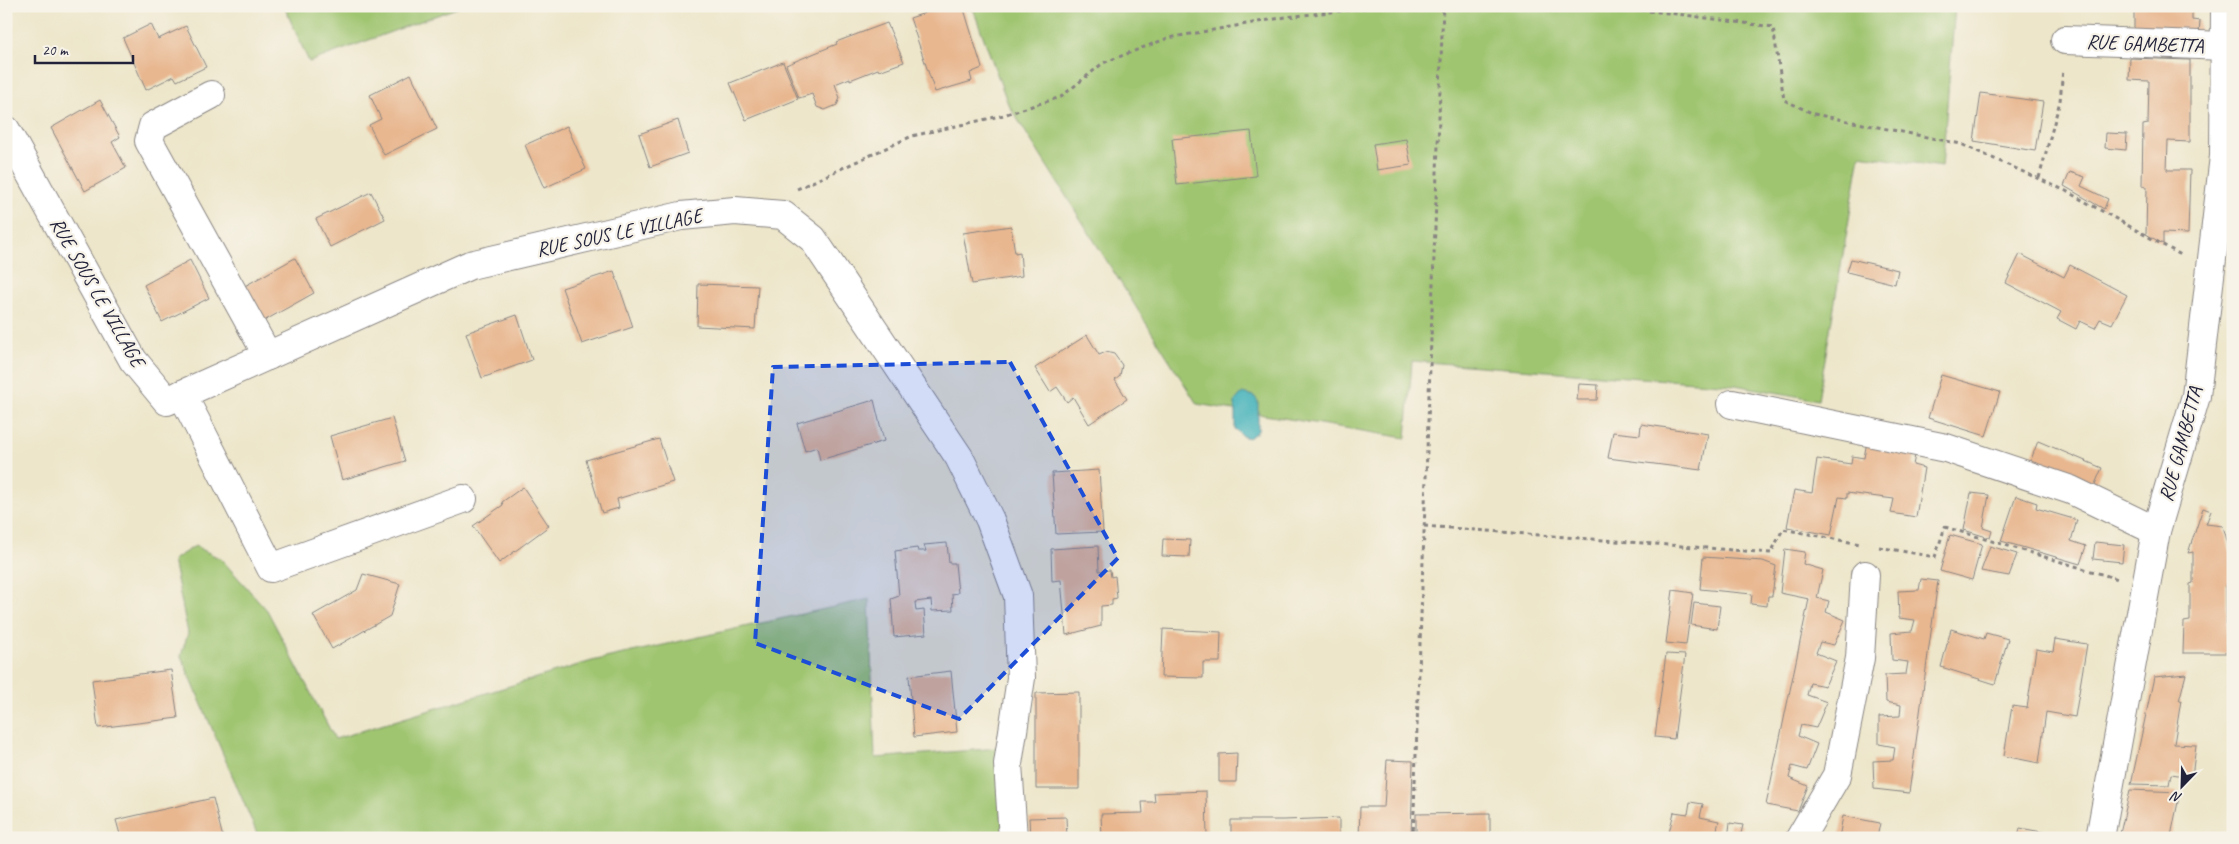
<svg xmlns="http://www.w3.org/2000/svg" width="2239" height="844" viewBox="0 0 2239 844" font-family="Caveat,sans-serif">
<style>
.green{fill:#9fc570;stroke:#607456}
.water{fill:#41b1b9;stroke:#326a7a}
.building{fill:#e8b790}
.lines{fill:none;stroke-linecap:round;stroke-linejoin:round}
.minor-casing{stroke:#888482;stroke-width:30}
.path{stroke:#888482;stroke-width:3;stroke-dasharray:4 4;stroke-linecap:butt}
.minor{stroke:#fff;stroke-width:28}
.marked{fill:#1d4ed8;fill-opacity:0.2;stroke:#1d4ed8;stroke-width:4;stroke-dasharray:10 6;stroke-linejoin:round}
.labels{text-anchor:middle;stroke-width:4.5;stroke-linejoin:round;paint-order:stroke}
.street-label{font-size:20px;fill:#22223b;stroke:#f7f3e8}
</style>
<rect width="100%" height="100%" fill="#f7f3e8"/>
<filter id="ink" filterUnits="userSpaceOnUse"><feTurbulence type="fractalNoise" baseFrequency=".02" numOctaves="2"/><feDisplacementMap in="SourceGraphic" scale="10" xChannelSelector="R" yChannelSelector="G"/><feConvolveMatrix kernelMatrix="1 2 1 2 8 2 1 2 1" color-interpolation-filters="sRGB"/></filter>
<filter id="wash" filterUnits="userSpaceOnUse"><feTurbulence type="fractalNoise" baseFrequency=".0096" numOctaves="4" result="noise"/><feDisplacementMap in="SourceGraphic" scale="20" xChannelSelector="R" yChannelSelector="G"/><feGaussianBlur stdDeviation="1.12" result="paint"/><feColorMatrix in="noise" values="0 0 0 0 0 0 0 0 0 0 0 0 0 0 0 0 0 1.4 0 .05"/><feComposite in="paint" operator="in"/></filter>
<g filter="url(#wash)">
<rect width="100%" height="100%" fill="#ede6ca"/>
<g class="green">
<polygon points="284,6 462,6 309,62"/>
<polygon points="972,6 1955,6 1942,167 1860,155 1818,400 1735,385 1412,361 1406,438 1197,404 1008,104"/>
<polygon points="195,546 221,559 267,610 335,739 592,661 869,599 875,758 999,748 1003,838 259,838 181,656 188,633 173,560"/>
</g>
<polygon class="water" points="1242,393 1254,396 1258,401 1258,431 1249,438 1242,436 1235,429 1235,401"/>
<g id="blocks">
<g class="building">
<polygon points="946,6 963,6 982,68 970,73 972,81 935,92 910,18"/>
<polygon points="2134,6 2192,6 2192,20 2200,21 2199,34 2134,33"/>
<polygon points="887,23 904,62 879,71 878,69 850,80 850,78 835,84 840,98 837,105 825,110 817,107 812,94 799,98 786,65 837,44 836,42"/>
<polygon points="151,24 158,39 186,26 206,67 177,81 174,76 146,90 123,38"/>
<polygon points="2130,58 2190,60 2190,142 2168,141 2167,170 2190,170 2188,234 2163,233 2163,244 2146,234 2147,187 2142,186 2143,125 2148,124 2149,81 2129,80"/>
<polygon points="783,62 798,99 746,120 730,83"/>
<polygon points="411,74 437,129 384,155 369,125 381,119 370,95"/>
<polygon points="1981,93 2043,102 2035,151 1974,141"/>
<polygon points="100,100 120,137 112,142 126,168 85,191 51,128"/>
<polygon points="678,120 688,153 650,167 639,134"/>
<polygon points="567,126 586,169 544,188 525,145"/>
<polygon points="1251,131 1256,176 1177,185 1172,139"/>
<polygon points="2106,133 2127,134 2126,150 2105,148"/>
<polygon points="1406,139 1411,165 1377,170 1373,144"/>
<polygon points="2070,172 2085,177 2081,186 2108,199 2104,209 2064,186"/>
<polygon points="371,192 385,219 330,247 316,219"/>
<polygon points="1011,226 1015,253 1020,252 1022,276 972,284 963,233"/>
<polygon points="2020,254 2064,277 2070,265 2127,295 2112,324 2100,319 2095,328 2080,321 2076,329 2057,319 2061,312 2006,283"/>
<polygon points="295,258 314,293 262,322 243,287"/>
<polygon points="1851,259 1898,270 1895,284 1847,272"/>
<polygon points="190,260 209,298 162,322 144,285"/>
<polygon points="614,271 633,327 582,344 562,288"/>
<polygon points="698,284 758,286 755,329 697,326"/>
<polygon points="517,315 532,360 482,378 466,333"/>
<polygon points="1087,335 1099,355 1106,352 1114,354 1122,365 1120,376 1115,380 1127,399 1089,424 1073,397 1067,402 1057,387 1050,392 1035,368"/>
<polygon points="1941,375 2000,392 1986,436 1928,418"/>
<polygon points="1579,384 1598,385 1597,400 1577,400"/>
<polygon points="874,400 884,441 820,460 817,447 805,451 797,423"/>
<polygon points="392,418 405,461 342,480 330,436"/>
<polygon points="1641,424 1708,434 1701,470 1608,458 1613,432 1640,435"/>
<polygon points="1868,436 1917,446 1913,465 1924,468 1916,517 1891,513 1894,499 1847,493 1847,498 1839,497 1831,535 1787,527 1794,490 1812,493 1817,459 1851,464 1852,456 1864,458"/>
<polygon points="659,439 673,482 617,499 619,508 602,513 586,460"/>
<polygon points="2038,441 2102,468 2092,491 2029,465"/>
<polygon points="1099,470 1103,532 1056,534 1052,473"/>
<polygon points="523,487 549,526 499,563 473,526 503,505 502,502"/>
<polygon points="1971,493 1989,495 1983,528 1992,531 1990,538 1964,530"/>
<polygon points="2016,496 2037,503 2036,508 2077,520 2071,541 2086,546 2080,564 2001,541"/>
<polygon points="2203,508 2211,511 2206,524 2223,526 2233,561 2233,583 2226,584 2227,653 2183,653 2184,622 2190,621 2190,584 2193,583 2193,552 2188,553"/>
<polygon points="1950,535 1982,544 1972,580 1940,571"/>
<polygon points="1163,539 1190,540 1189,557 1162,556"/>
<polygon points="2095,542 2124,545 2122,562 2093,559"/>
<polygon points="947,543 949,563 955,563 958,593 952,594 953,610 932,611 931,600 915,602 916,611 924,610 926,634 894,637 891,599 899,596 895,551 917,548 918,551 926,551 924,545"/>
<polygon points="1098,546 1099,571 1110,570 1111,577 1115,576 1117,598 1112,599 1112,605 1101,606 1101,626 1066,635 1061,580 1052,581 1051,549"/>
<polygon points="1990,546 2017,554 2009,576 1981,571"/>
<polygon points="1785,549 1805,552 1803,564 1823,570 1817,598 1829,601 1826,612 1845,620 1834,645 1820,642 1816,653 1836,661 1825,686 1810,683 1807,695 1827,702 1816,728 1801,725 1798,736 1817,744 1807,770 1792,766 1789,778 1808,786 1798,811 1766,805 1809,599 1780,593"/>
<polygon points="1703,557 1763,561 1776,566 1772,596 1768,596 1767,606 1751,604 1752,594 1700,589"/>
<polygon points="363,574 400,584 390,616 332,649 313,615 357,590"/>
<polygon points="1921,579 1938,581 1909,793 1874,789 1873,761 1893,760 1895,747 1879,744 1879,717 1900,716 1901,705 1886,702 1885,675 1906,674 1908,662 1892,660 1891,633 1912,631 1915,620 1899,618 1898,591 1919,590"/>
<polygon points="1673,590 1693,593 1686,645 1666,643"/>
<polygon points="1694,603 1720,606 1717,629 1691,625"/>
<polygon points="1163,629 1221,632 1220,662 1203,662 1203,678 1161,677"/>
<polygon points="1951,629 1984,639 1986,633 2008,639 1995,684 1941,667"/>
<polygon points="2055,639 2087,644 2075,717 2046,712 2039,763 2004,756 2012,706 2027,708 2036,649 2053,652"/>
<polygon points="1666,654 1685,655 1674,739 1655,737"/>
<polygon points="171,670 178,718 98,728 92,680"/>
<polygon points="951,671 957,732 914,737 909,676"/>
<polygon points="2186,674 2179,701 2181,700 2174,744 2196,745 2192,777 2171,774 2169,785 2131,784 2154,677"/>
<polygon points="1079,692 1079,789 1036,789 1036,693"/>
<polygon points="1237,753 1236,782 1219,782 1219,754"/>
<polygon points="1387,760 1413,761 1411,838 1359,838 1360,807 1384,807"/>
<polygon points="2130,790 2180,792 2171,836 2177,838 2119,838"/>
<polygon points="1206,791 1207,838 1102,838 1101,814 1143,813 1142,802 1155,802 1154,793"/>
<polygon points="213,798 223,838 121,838 116,820"/>
<polygon points="1690,802 1703,804 1700,817 1719,821 1715,838 1668,837 1674,812 1688,814"/>
<polygon points="1490,813 1490,838 1416,838 1416,814"/>
<polygon points="1843,816 1880,823 1877,838 1839,838"/>
<polygon points="1066,817 1067,838 1030,838 1029,818"/>
<polygon points="1339,818 1339,838 1231,838 1231,820 1284,820"/>
<polygon points="1730,823 1743,825 1740,838 1728,838"/>
<polygon points="2020,828 2064,836 2064,838 2018,838"/>
</g>
</g>
</g>
<g filter="url(#ink)">
<use href="#blocks" fill-opacity="0" stroke="#888482" stroke-width="1"/>
<g class="lines">
<defs>
<g id="minor">
<polyline points="2065,40 2225,46"/>
<polyline points="211,95 153,126 149,141 268,356"/>
<polyline points="6,130 133,360 167,401 470,265 681,216 735,211 783,215 813,239 959,457 990,520 1018,596 1021,678 1008,764 1013,838"/>
<polyline points="182,394 271,568 463,499"/>
<polyline points="1732,404 1946,448 2071,490 2156,531"/>
<polyline points="1800,838 1837,775 1860,658 1865,575"/>
<polyline points="2100,838 2156,531 2196,396 2224,156 2225,6"/>
</g>
</defs>
<use href="#minor" class="minor-casing"/>
<g class="path">
<polyline points="1341,6 1341,11"/>
<polyline points="1601,6 1677,14 1773,27 1784,100 1814,114 1961,144 2066,191 2181,255"/>
<polyline points="2039,178 2060,101 2063,69"/>
<polyline points="797,189 912,136 1000,116 1061,97 1103,63 1168,38 1286,17 1385,6"/>
<polyline points="1424,526 1771,553 1783,529 1860,544"/>
<polyline points="1879,547 1935,557 1945,527 2118,579"/>
<polyline points="1413,838 1443,6"/>
</g>
<use href="#minor" class="minor"/>
</g>
</g>
<path class="marked" d="M1010 362 1118 558 959 719 755 643 773 367Z"/>
<g class="labels">
<g class="street-label">
<text transform="translate(2145 43) rotate(2)" y="7">RUE GAMBETTA</text>
<text transform="translate(619 232) rotate(-12)" y="7">RUE SOUS LE VILLAGE</text>
<text transform="translate(98 292) rotate(60)" y="7">RUE SOUS LE VILLAGE</text>
<text transform="translate(2180 444) rotate(-75)" y="7">RUE GAMBETTA</text>
</g>
</g>
<rect width="2239" height="844" fill="none" stroke="#f7f3e8" stroke-width="25"/>
<g transform="translate(2182 786) rotate(203)" stroke="#f7f3e8" stroke-width="4" paint-order="stroke">
<path d="M0-4L9 19L0 12L-9 19Z" fill="#22223b"/>
<text y="-8" font-size="14" font-weight="bold" text-anchor="middle" fill="#22223b">N</text>
</g>
<path d="M35 55v8h98v-8" fill="none" stroke="#22223b" stroke-width="2.5"/>
<text x="42" y="55" font-size="15" fill="#22223b" stroke="#f7f3e8" stroke-width="4" paint-order="stroke">20 m</text>
</svg>
